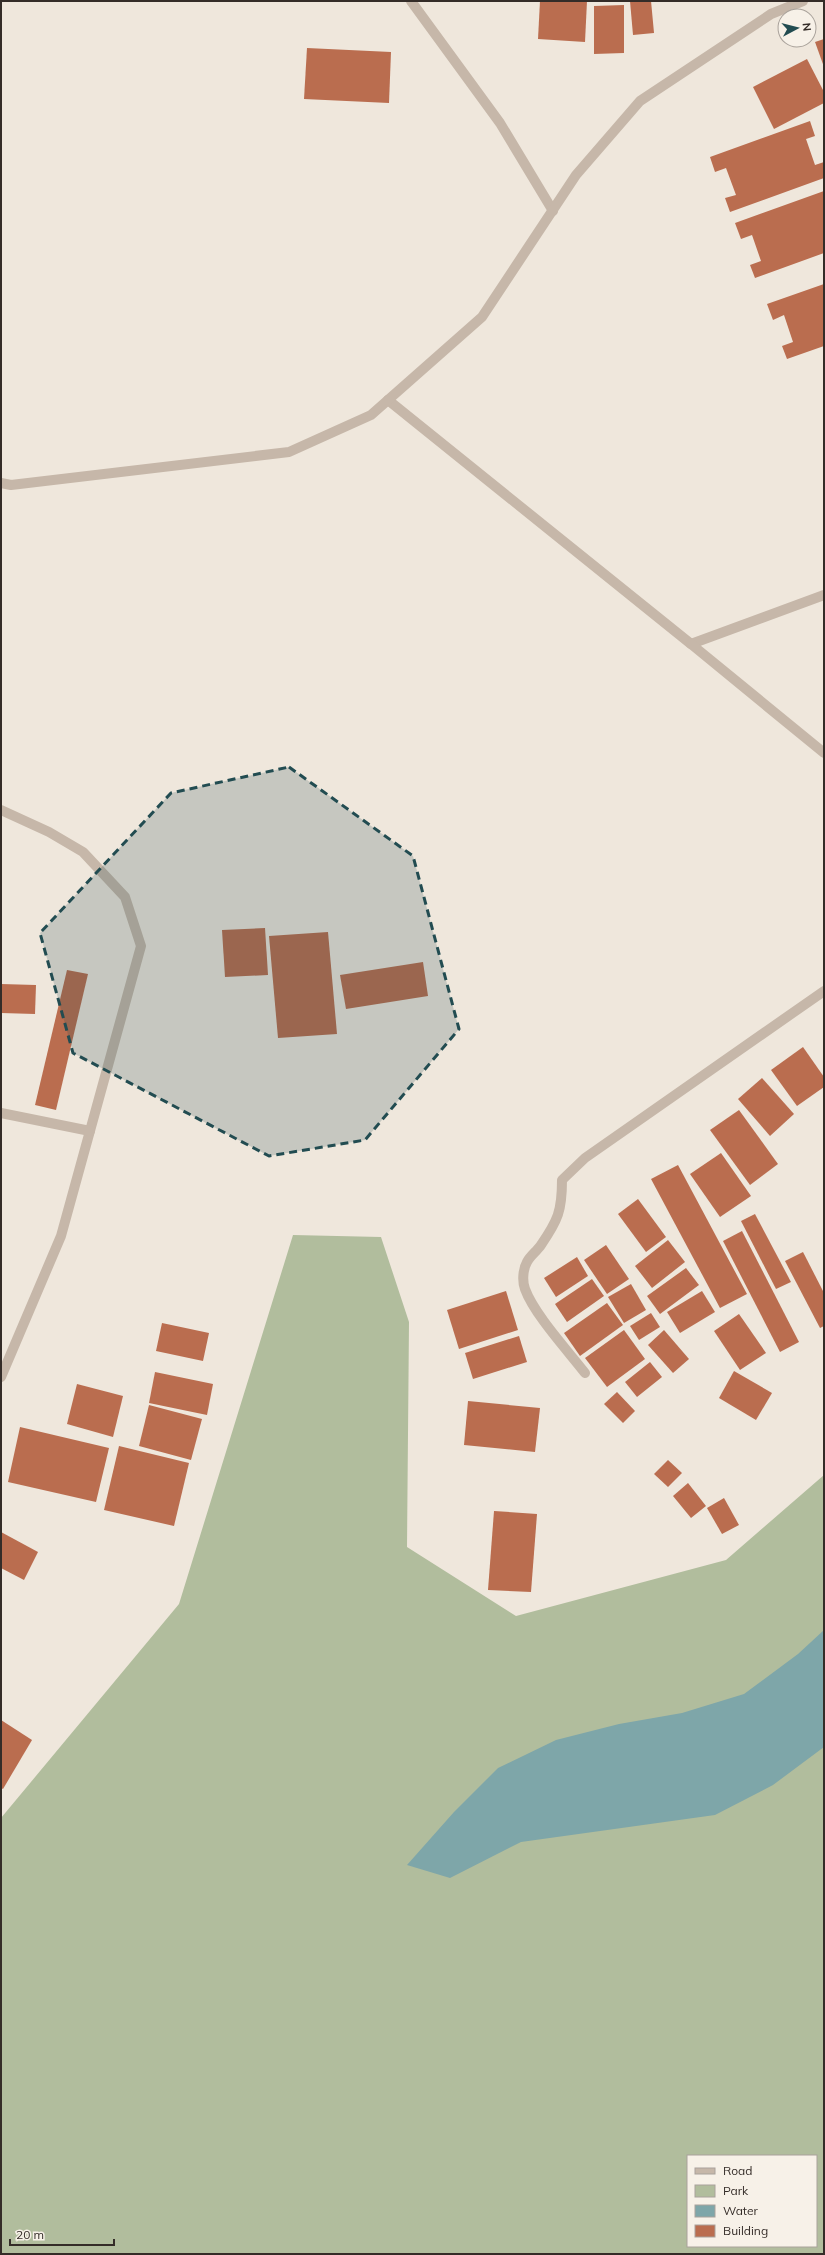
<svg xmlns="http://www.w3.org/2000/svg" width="825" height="2255" viewBox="0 0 825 2255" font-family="Mulish,sans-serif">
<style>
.green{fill:#b1bd9d;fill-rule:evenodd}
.water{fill:#7ea6a9}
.building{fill:#ba6d4f}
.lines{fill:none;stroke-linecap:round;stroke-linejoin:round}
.minor{stroke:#c6b7a9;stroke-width:10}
.marked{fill:#224c51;fill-opacity:0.2;stroke:#224c51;stroke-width:3;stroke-dasharray:8 5;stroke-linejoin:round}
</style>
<rect width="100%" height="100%" fill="#efe7dc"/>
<path class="green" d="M293 1235 381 1237 409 1322 407 1547 516 1616 726 1560 824 1475V2254H1V1818L179 1604ZM688 2156H816V2246H688Z"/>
<polygon class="water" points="824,1630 824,1747 773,1785 715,1815 521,1842 450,1878 407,1865 454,1812 498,1768 556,1740 619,1724 682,1713 744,1694 798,1654"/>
<g class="building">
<polygon points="540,1 587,1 585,42 538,39"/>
<polygon points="630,1 651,1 654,33 633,35"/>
<polygon points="624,5 624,53 594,54 594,6"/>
<polygon points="824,39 824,67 815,42"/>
<polygon points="307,48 391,52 389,103 304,99"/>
<polygon points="807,59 824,92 824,103 774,129 753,87"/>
<polygon points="810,121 815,136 806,139 815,165 824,162 824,178 730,212 725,198 736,195 726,168 715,172 710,157"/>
<polygon points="824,191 824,253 755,278 750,265 761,261 752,235 741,239 735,223"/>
<polygon points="824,284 824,346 787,359 782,346 793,342 784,315 773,320 767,304"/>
<polygon points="265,928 268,975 225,977 222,930"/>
<polygon points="328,932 337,1034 278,1038 269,936"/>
<polygon points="423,962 428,996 346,1009 340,975"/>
<polygon points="67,970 88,974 56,1110 35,1105"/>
<polygon points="1,984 36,985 35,1014 1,1013"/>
<polygon points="803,1047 824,1077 824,1087 797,1106 771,1070"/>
<polygon points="762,1078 794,1114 770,1136 738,1099"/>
<polygon points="739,1110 778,1164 750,1185 710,1130"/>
<polygon points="721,1153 751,1196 720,1217 690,1174"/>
<polygon points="678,1165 747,1294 720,1308 651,1179"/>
<polygon points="638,1199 666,1237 646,1252 618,1214"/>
<polygon points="755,1214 791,1282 776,1289 741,1221"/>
<polygon points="742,1231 799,1342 780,1352 723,1241"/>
<polygon points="668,1240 685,1262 652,1288 635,1266"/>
<polygon points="606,1245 629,1279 607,1294 584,1260"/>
<polygon points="803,1252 824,1293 824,1326 820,1328 785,1261"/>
<polygon points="577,1257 588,1276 556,1297 544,1278"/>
<polygon points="686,1268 699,1285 660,1314 647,1296"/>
<polygon points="592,1279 604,1296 567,1322 555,1304"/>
<polygon points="631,1284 646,1310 624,1323 608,1297"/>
<polygon points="506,1291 518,1330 459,1349 447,1310"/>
<polygon points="702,1291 715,1312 680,1333 667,1312"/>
<polygon points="607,1303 623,1325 580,1356 564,1333"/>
<polygon points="651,1313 660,1327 639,1340 630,1326"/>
<polygon points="739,1314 766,1353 740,1370 714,1331"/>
<polygon points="162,1323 209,1333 203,1361 156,1351"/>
<polygon points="624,1330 645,1359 607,1387 585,1358"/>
<polygon points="664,1330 689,1359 673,1373 648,1345"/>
<polygon points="519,1336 527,1362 473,1379 465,1353"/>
<polygon points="650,1362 662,1377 637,1397 625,1382"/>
<polygon points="734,1371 772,1393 756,1420 719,1398"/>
<polygon points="155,1372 213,1384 207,1415 149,1403"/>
<polygon points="77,1384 123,1396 113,1437 67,1424"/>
<polygon points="617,1392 635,1411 623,1423 604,1404"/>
<polygon points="468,1401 540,1408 535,1452 464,1445"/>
<polygon points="149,1405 202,1419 191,1460 139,1446"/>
<polygon points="20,1427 109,1448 96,1502 8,1482"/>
<polygon points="119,1446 189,1463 174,1526 104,1510"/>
<polygon points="668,1460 682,1473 668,1487 654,1474"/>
<polygon points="688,1483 706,1506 691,1518 673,1496"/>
<polygon points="724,1498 739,1525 722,1534 707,1508"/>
<polygon points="494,1511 537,1514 531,1592 488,1590"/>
<polygon points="1,1532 38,1552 24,1580 1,1568"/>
<polygon points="1,1720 32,1740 3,1789 1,1788"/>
</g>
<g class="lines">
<g class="minor">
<polyline points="411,1 500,123 553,211"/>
<polyline points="388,400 691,644 824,595"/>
<polyline points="1,483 11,485 289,452 371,415 482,317 576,175 640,101 771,14 803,1"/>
<polyline points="691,644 824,753"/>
<polyline points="1,810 49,832 83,852 125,897 141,946 61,1236 1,1377"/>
<polyline points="1,1113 90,1131"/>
<path d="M585 1373C568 1351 534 1314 525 1289 522 1281 523 1269 527 1262 530 1256 537 1251 541 1245 558 1220 562 1211 562 1180L585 1158 824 991"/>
</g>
</g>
<path class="marked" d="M289 767 413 856 459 1029 365 1140 269 1156 73 1053 40 933 171 793Z"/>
<rect width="825" height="2255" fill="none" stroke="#342c28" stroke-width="4"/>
<rect x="687" y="2155" width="130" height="92" fill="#f7f1e8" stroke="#a9a29b"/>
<rect x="695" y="2168" width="20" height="6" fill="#c6b7a9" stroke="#a9a29b"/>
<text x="723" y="2175" font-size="12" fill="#342c28">Road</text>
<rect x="695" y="2185" width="20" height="12" fill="#b1bd9d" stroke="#a9a29b"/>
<text x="723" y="2195" font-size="12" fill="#342c28">Park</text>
<rect x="695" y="2205" width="20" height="12" fill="#7ea6a9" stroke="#a9a29b"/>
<text x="723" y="2215" font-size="12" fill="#342c28">Water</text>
<rect x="695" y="2225" width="20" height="12" fill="#ba6d4f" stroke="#a9a29b"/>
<text x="723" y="2235" font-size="12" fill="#342c28">Building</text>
<g transform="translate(797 28) rotate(83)"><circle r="19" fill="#f7f1e8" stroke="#a9a29b"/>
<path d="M0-3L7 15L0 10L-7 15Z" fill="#224c51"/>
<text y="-6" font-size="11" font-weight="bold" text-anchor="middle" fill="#342c28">N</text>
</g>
<path d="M10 2239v6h104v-6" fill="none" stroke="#342c28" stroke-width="2"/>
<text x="16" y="2239" font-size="12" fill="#342c28" stroke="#f7f1e8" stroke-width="3" paint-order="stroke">20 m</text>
</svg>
